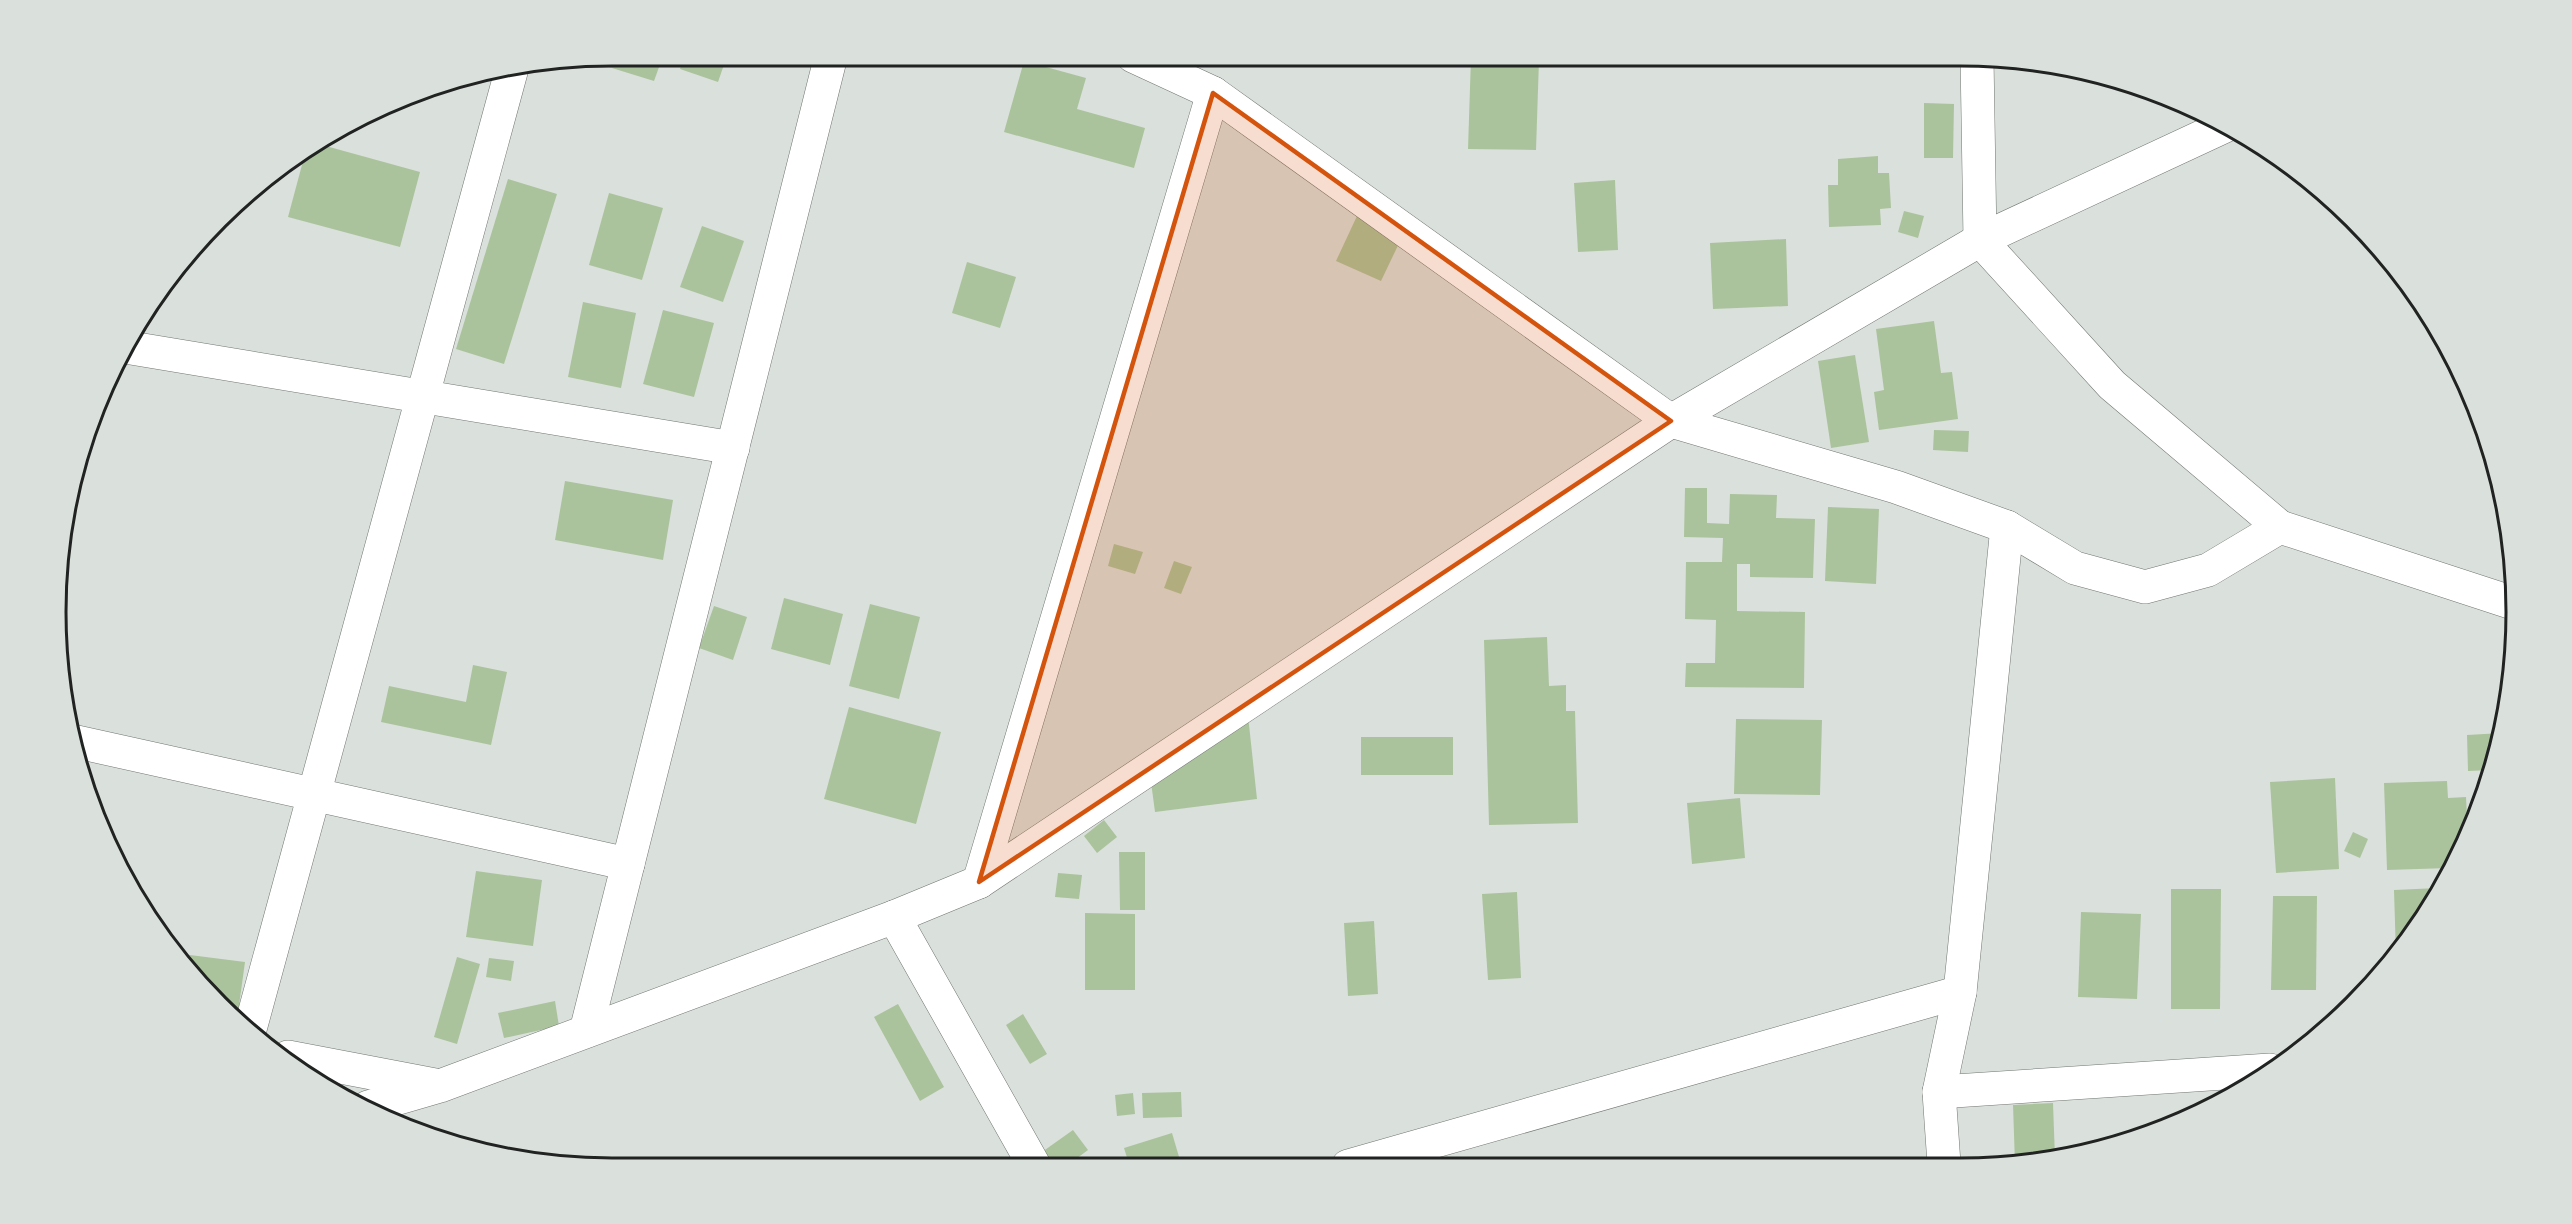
<svg xmlns="http://www.w3.org/2000/svg" width="2572" height="1224" viewBox="0 0 2572 1224" font-family="Overpass,sans-serif">
<style>
.building{fill:#abc39c}
.lines{fill:none;stroke-linecap:round;stroke-linejoin:round}
.minor-casing{stroke:#717672;stroke-width:34}
.minor{stroke:#fff;stroke-width:33}
.marked{fill:#d4540e;fill-opacity:0.2;stroke:#d4540e;stroke-width:4.5;stroke-linejoin:round}
.rim{fill:none;stroke:#202321;stroke-width:3}
</style>
<rect width="100%" height="100%" fill="#dae0db"/>
<g class="building">
<polygon points="612,56 663,56 654,81 586,60"/>
<polygon points="684,56 727,56 718,82 680,69"/>
<polygon points="1471,57 1539,60 1536,150 1468,149"/>
<polygon points="1024,61 1086,78 1077,109 1145,128 1134,168 1004,132"/>
<polygon points="1924,103 1954,104 1953,158 1924,158"/>
<polygon points="315,143 420,172 400,247 288,217 306,150"/>
<polygon points="1878,156 1878,173 1889,173 1891,208 1880,209 1881,225 1829,227 1828,185 1838,185 1838,159"/>
<polygon points="508,179 557,194 504,364 456,349"/>
<polygon points="1615,180 1618,250 1578,252 1574,183"/>
<polygon points="609,193 663,208 642,280 589,265"/>
<polygon points="1904,211 1924,216 1918,238 1898,232"/>
<polygon points="1357,216 1402,237 1381,281 1336,261"/>
<polygon points="702,226 744,241 723,302 680,287"/>
<polygon points="1786,239 1788,306 1713,309 1710,243"/>
<polygon points="967,262 1016,277 1000,328 952,313"/>
<polygon points="583,302 636,313 621,388 568,377"/>
<polygon points="663,310 714,323 694,397 643,384"/>
<polygon points="1934,321 1941,373 1952,372 1958,419 1879,430 1874,392 1884,390 1876,329"/>
<polygon points="1855,355 1869,442 1831,448 1818,361"/>
<polygon points="1934,430 1969,431 1968,452 1933,450"/>
<polygon points="565,481 673,500 663,560 555,540"/>
<polygon points="1685,488 1707,488 1707,523 1729,524 1730,494 1777,495 1776,518 1815,519 1813,578 1750,577 1750,564 1737,564 1737,611 1805,612 1804,688 1685,687 1686,663 1715,663 1716,620 1685,619 1686,562 1722,562 1723,538 1684,537"/>
<polygon points="1828,507 1879,509 1876,584 1825,581"/>
<polygon points="1114,544 1143,552 1135,574 1108,566"/>
<polygon points="1174,561 1192,567 1181,594 1164,588"/>
<polygon points="784,598 843,614 830,665 771,649"/>
<polygon points="870,604 920,617 899,699 849,686"/>
<polygon points="714,606 747,617 733,660 699,648"/>
<polygon points="1547,637 1549,686 1566,685 1566,711 1575,711 1578,823 1489,825 1484,640"/>
<polygon points="473,665 507,672 491,745 381,722 389,686 466,702"/>
<polygon points="1247,706 1257,799 1155,812 1151,782"/>
<polygon points="849,707 941,732 916,824 824,799"/>
<polygon points="1736,719 1822,720 1820,795 1734,794"/>
<polygon points="2502,733 2491,770 2468,771 2467,735"/>
<rect x="1361" y="737" width="92" height="38"/>
<polygon points="2335,778 2339,869 2276,873 2270,782"/>
<polygon points="2447,781 2448,798 2466,797 2468,836 2449,868 2387,870 2384,783"/>
<polygon points="1740,798 1745,858 1692,864 1687,803"/>
<polygon points="1104,820 1117,837 1097,853 1084,836"/>
<polygon points="2353,832 2368,839 2360,858 2344,851"/>
<polygon points="1119,852 1145,852 1145,910 1120,910"/>
<polygon points="476,871 542,880 533,946 466,937"/>
<polygon points="1058,873 1082,875 1079,899 1055,897"/>
<polygon points="2438,888 2402,950 2396,956 2394,890"/>
<polygon points="2171,889 2221,889 2220,1009 2171,1009"/>
<polygon points="1517,892 1521,978 1488,980 1482,894"/>
<polygon points="2273,896 2317,896 2316,990 2271,990"/>
<polygon points="2081,912 2141,914 2137,999 2078,997"/>
<polygon points="1085,913 1135,914 1135,990 1085,990"/>
<polygon points="1374,921 1378,994 1348,996 1344,923"/>
<polygon points="182,954 245,962 237,1020"/>
<polygon points="457,957 480,964 457,1044 434,1037"/>
<polygon points="489,958 514,961 511,981 486,977"/>
<polygon points="555,1001 559,1026 504,1038 498,1013"/>
<polygon points="898,1004 944,1087 920,1101 874,1017"/>
<polygon points="1023,1014 1047,1054 1030,1064 1006,1025"/>
<polygon points="1181,1092 1182,1117 1143,1118 1142,1093"/>
<polygon points="1133,1093 1135,1114 1117,1116 1115,1095"/>
<polygon points="2053,1103 2055,1158 2033,1164 2015,1164 2013,1105"/>
<polygon points="1073,1130 1088,1150 1065,1167 1053,1167 1042,1152"/>
<polygon points="1172,1133 1182,1167 1130,1167 1124,1148"/>
</g>
<g class="lines">
<defs>
<g id="minor">
<polyline points="1133,56 1213,93 1671,421 1896,487 2007,527 2075,568 2145,587 2208,570 2280,527 2516,604"/>
<polyline points="1977,57 1980,240 2112,385 2280,527"/>
<polyline points="125,347 733,448"/>
<polyline points="73,741 628,864"/>
<polyline points="979,882 1213,93"/>
<polyline points="894,917 1035,1167"/>
<polyline points="586,1031 831,56"/>
<polyline points="249,1033 511,72"/>
<polyline points="288,1057 435,1085"/>
<polyline points="1939,1092 2270,1070"/>
<polyline points="368,1107 440,1086 894,917 979,882 1671,421 1980,240 2225,126"/>
<polyline points="1944,1164 1939,1092 1960,992 2007,527"/>
<polyline points="1348,1166 1960,992"/>
</g>
</defs>
<use href="#minor" class="minor-casing"/>
<use href="#minor" class="minor"/>
</g>
<path class="marked" d="M1213 93 1671 421 979 882Z"/>
<path d="M0 0H2572V1224H0ZM612 66H1960A546 546 0 0 1 2506 612V612A546 546 0 0 1 1960 1158H612A546 546 0 0 1 66 612V612A546 546 0 0 1 612 66Z" fill="#dae0db" fill-rule="evenodd"/>
<path class="rim" d="M612 66H1960A546 546 0 0 1 2506 612V612A546 546 0 0 1 1960 1158H612A546 546 0 0 1 66 612V612A546 546 0 0 1 612 66Z"/>
</svg>
